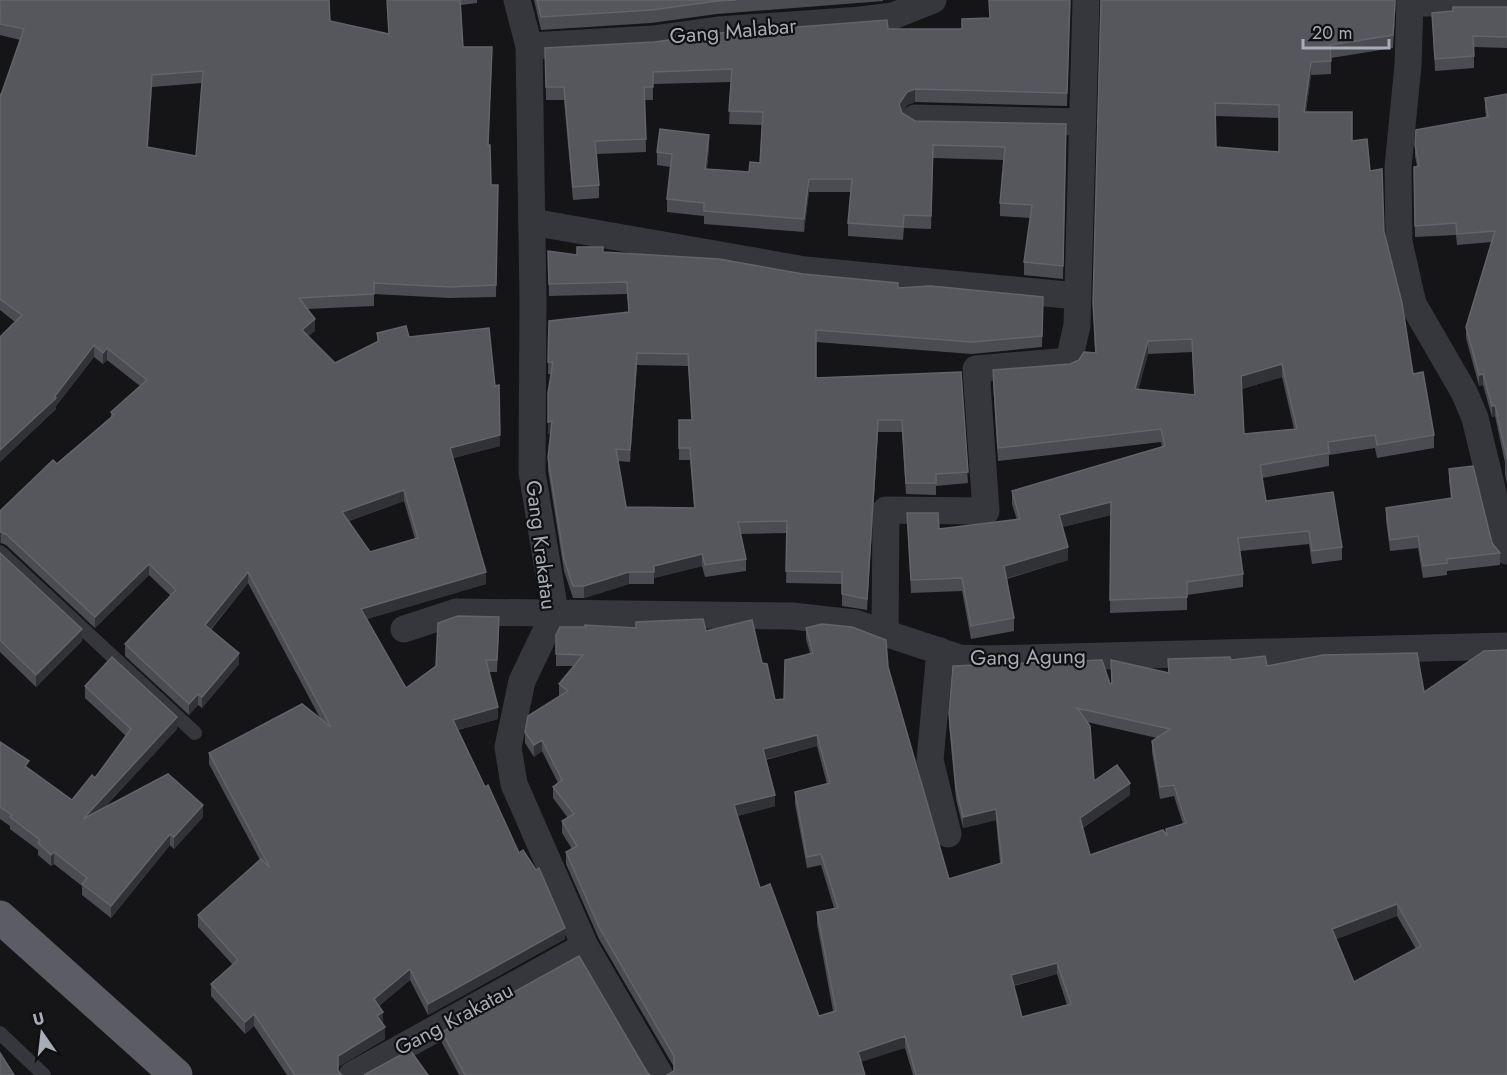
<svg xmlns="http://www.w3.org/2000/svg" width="1507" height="1075" viewBox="0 0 1507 1075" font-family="Jost,sans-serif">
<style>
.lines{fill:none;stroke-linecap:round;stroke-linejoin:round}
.service{stroke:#36373c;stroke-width:14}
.minor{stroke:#36373c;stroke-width:27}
.trunk{stroke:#5b5c64;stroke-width:33}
.wall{fill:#4b4c52;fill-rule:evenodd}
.shaded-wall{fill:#313236}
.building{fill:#55575c;stroke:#62646a;stroke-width:1.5;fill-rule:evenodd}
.labels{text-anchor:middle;stroke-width:4.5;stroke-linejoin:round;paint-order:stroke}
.street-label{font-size:21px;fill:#a8acb6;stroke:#101012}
</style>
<rect width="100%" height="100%" fill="#151517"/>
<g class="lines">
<g class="service">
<polyline points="0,552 195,733"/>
<polyline points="0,1033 44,1075"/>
</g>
<g class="minor">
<polyline points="1410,0 1408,65 1398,167 1399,242 1413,304 1464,392 1475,418 1507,551"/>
<polyline points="1410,3 1507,3"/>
<polyline points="529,46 653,39 718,30 861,20 893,16 933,0"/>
<polyline points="915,118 1083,122"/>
<polyline points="532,222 805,270 1077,296"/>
<polyline points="404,629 456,612 792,616 855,623 960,658 983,659 1507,646"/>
<polyline points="885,632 886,510 986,511 976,369 1069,361 1077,325 1086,0"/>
<polyline points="940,651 930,760 948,834"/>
<polyline points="585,946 660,1075"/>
<polyline points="352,1075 585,946 514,784 508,747 522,681 555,612 532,472 533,302 529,46 517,0"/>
</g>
<polyline class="trunk" points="0,917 176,1075"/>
</g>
<g class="wall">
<path d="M0 0 330 21 389 34 387 0H477V3L461 5 463 47 492 59 488 145 491 185H498L496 297 449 298 374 294V306L307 309 315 331 308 336 335 363 377 342V333L409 337 500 446 453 458 486 584 366 619 406 688 499 628 497 672H489L498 719 458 730 485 787 565 939 428 1015 410 980 379 1006 383 1023 385 1039 338 1067V1071L342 1075H287L254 1026 245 1034 211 996V984L233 965 198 927V915L260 860 209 764V753L320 718 248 583 211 630 239 664 202 708 198 705 189 715 125 656V644L171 596 149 575 95 628 6 545 1 543 0 511 111 417V412L140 386 107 360 103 364 94 357 56 406V409L0 462V337L15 322 0 310V94L1 95 20 40 0 35ZM202 83 196 156 148 147 152 87ZM404 501 415 539 370 552 349 521Z"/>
<polygon points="534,0 883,0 883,1 717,14 651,23 541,30"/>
<polygon points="1070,0 1067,106 915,102 907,105 902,113 915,121 1066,137 1063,279 1024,275 1024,262 1030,218 1000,216 1000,203 1004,160 933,158 931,229 904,228 903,240 848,236 848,223 851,192 809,192 804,232 704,224 704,216 667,212 667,199 670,167 657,165 657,152 709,148 707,169 749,172 760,163 762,125 729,124 731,82 653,84 653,100 645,100 646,152 597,154 599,185 599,198 573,200 564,100 546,100 545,48 888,29 962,29 989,18"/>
<path d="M1101 0H1396L1393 48 1331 58V74L1311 75 1306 112 1352 141 1370 171 1413 374 1434 435V448L1377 458 1375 448 1329 455V466L1262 478 1266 501 1342 547V560L1312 564 1309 544 1240 551 1243 574V587L1187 595V610L1110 613 1111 515 1062 527 1068 560 1007 579 1014 618V631L971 639 962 591 911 593 907 513 939 529 1017 520 1012 504V491L1162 447 1161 442 998 461 993 383V370L1070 364 1095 353 1093 303ZM1216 116 1279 118V152L1216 147ZM1192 352 1194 395 1138 390 1148 354ZM1282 377 1294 429 1244 434 1242 389Z"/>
<polygon points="1507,7 1507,48 1474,47 1474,68 1435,71 1432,13"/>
<polygon points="1507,94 1507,484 1505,475 1505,463 1495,416 1492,417 1483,385 1479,386 1466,338 1466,327 1492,242 1457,245 1456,235 1415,237 1414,167 1417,166 1415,156 1415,145 1486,117 1485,109 1485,98"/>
<path d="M548 251 577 255 603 252 803 274 898 288 1043 297 1042 347 972 354 816 342V378L961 372 968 483 936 486V495L906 494 902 432H878L867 610 842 606V584L786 583 787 533 740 534 746 559V571L705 577 702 566 654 578V584H629L584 598H573L564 571 548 470V458L551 433 548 434 551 374H548L549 321 629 312 627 294 549 296ZM637 365 688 366 692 420H679V460H690L694 508 626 507 618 461 630 462Z"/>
<polygon points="1449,469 1492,543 1500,553 1500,565 1447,571 1447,575 1423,578 1418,548 1390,551 1386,520 1386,508 1451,498 1449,481"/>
<polygon points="0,553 82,641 36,687 0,652"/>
<path d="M585 625 706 631 762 663 775 700 784 699 810 653 806 639V628L888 667 949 879 1000 863 996 820 963 828 956 799 949 725V713L1168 673V659L1231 660 1267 666 1424 692 1507 1075H913L905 1048 674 1071V1067L599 939 566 864V852L572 849 562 833V821L568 818 553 798V787L558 783 542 751 534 757 525 743V732L560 696H559V684L574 666H556V635L585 627ZM1087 722 1157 738 1152 741V752L1160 799 1174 796 1183 824 1166 829V834L1090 855 1083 828 1130 795 1094 781ZM817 746 827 784 795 792V804L807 868 821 865 834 908 817 912V924L833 1011 819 1016 760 888 737 816 775 806 766 760ZM1397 916 1416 949 1354 982 1336 939ZM1057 974 1067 1005 1022 1017 1014 986Z"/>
<polygon points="85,686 177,729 104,808 203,817 174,849 170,845 111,918 82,895 82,886 54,864 51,866 38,855 38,850 10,829 10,826 0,819 0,742 29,769 72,800 95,778 126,736 85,698"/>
<polygon points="442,1032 647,1072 650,1075 459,1075 442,1043"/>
</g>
<g class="shaded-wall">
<polygon points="1395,0 1396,0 1393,48 1393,35"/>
<polygon points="1311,62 1311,75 1304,125 1304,112"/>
<polygon points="152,75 152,87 147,159 147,147"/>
<polygon points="915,89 915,102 907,105 899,117 899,104 907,92"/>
<polygon points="709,135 709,148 705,182 705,169"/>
<polygon points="809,179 809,192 804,232 804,219"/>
<polygon points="315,319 315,331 302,341 302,330"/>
<polygon points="1148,341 1148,354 1135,402 1135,389"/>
<polygon points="94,345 94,357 56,406 56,409 0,462 0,450 55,396"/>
<polygon points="107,348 107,360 103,364 103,353"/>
<polygon points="637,353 637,365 630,462 630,450"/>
<polygon points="1282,364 1282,377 1241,389 1241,376"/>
<polygon points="1483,374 1483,385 1479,386 1479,375"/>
<polygon points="1495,405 1495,416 1492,417 1492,406"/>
<polygon points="878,420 878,432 867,610 867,599"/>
<polygon points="552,421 552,433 548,434 548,422"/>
<polygon points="500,435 500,446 450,459 450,448"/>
<polygon points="404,490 404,501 342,523 342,512"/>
<polygon points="1111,502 1111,515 1059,528 1059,515"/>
<polygon points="0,532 1,532 1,543 0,544"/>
<polygon points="1068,547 1068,560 1004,579 1004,566"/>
<polygon points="702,554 702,566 654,578 654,566"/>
<polygon points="149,564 149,575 95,628 95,617"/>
<polygon points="248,572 248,583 205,636 205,625"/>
<polygon points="486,572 486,584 361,621 361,609"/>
<polygon points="629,572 629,584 584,598 584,586"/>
<polygon points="82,629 82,641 36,687 36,675"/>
<polygon points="239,653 239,664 202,708 202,697"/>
<polygon points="198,694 198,705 189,715 189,704"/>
<polygon points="498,707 498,719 453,731 453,720"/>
<polygon points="177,717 177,729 83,831 83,819"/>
<polygon points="817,735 817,746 763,760 763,749"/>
<polygon points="542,740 542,751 534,757 534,745"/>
<polygon points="1130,783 1130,795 1080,830 1080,818"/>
<polygon points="775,795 775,806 734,817 734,805"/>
<polygon points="203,805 203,817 174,849 174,837"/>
<polygon points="996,809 996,820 963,828 963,817"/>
<polygon points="170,834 170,845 111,918 111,906"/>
<polygon points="54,852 54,864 51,866 51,855"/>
<polygon points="1397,904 1397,916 1332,941 1332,929"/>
<polygon points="565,928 565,939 428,1015 428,1004"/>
<polygon points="1057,963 1057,974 1011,986 1011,975"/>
<polygon points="410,969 410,980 374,1010 374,999"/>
<polygon points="383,1012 383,1023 377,1016"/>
<polygon points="254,1014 254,1026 245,1034 245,1022"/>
<polygon points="385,1027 385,1039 338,1067 338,1056"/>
<polygon points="905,1036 905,1048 858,1063 858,1052"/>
</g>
<g class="building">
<path d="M0 0H329L330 21 389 34 387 0H460L463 47H492L488 145H490L491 185H498L496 285 449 287 374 283V294L299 298 315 319 302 330 335 363 379 341 377 333 406 326 409 337 489 328 495 386 499 385 500 435 450 448 486 572 361 609 406 688 436 666 438 623 458 616 499 617 497 660H486L498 707 453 720 485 787 488 785 519 853 523 850 536 870 539 868 565 928 428 1004 410 969 374 999 383 1012 377 1016 385 1027 338 1056V1071L342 1075H295L254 1014 245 1022 211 984 238 960 198 915 261 859 270 868 209 753 302 704 331 727 248 572 205 625 239 653 202 697 198 694 189 704 125 644 176 590 149 564 95 617 6 534 1 532H0V511L53 460 57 464 114 415 111 412 147 380 107 348 103 353 94 345 55 396 56 398 0 450V337L22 315 0 299V94L1 95 24 29 0 24ZM203 71 196 156 147 147 152 75ZM404 490 418 538 370 552 342 512Z"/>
<polygon points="537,0 736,0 717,1 651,10 541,17"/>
<polygon points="989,0 1070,0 1067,93 915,89 907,92 899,104 902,113 915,121 1066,124 1063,266 1024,262 1032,205 1000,203 1005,147 933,145 931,216 904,215 903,227 848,223 852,179 809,179 804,219 704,211 704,203 667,199 672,154 657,152 660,129 709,135 705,169 749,172 750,162 760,163 763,112 729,111 732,69 653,72 653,87 644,87 646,139 595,141 599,185 573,187 564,87 546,87 545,48 654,42 720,33 887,20 888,29 962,29 962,19 990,18"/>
<path d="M1101 0H1395L1393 35 1330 45 1331 61 1311 62 1304 112H1352V141L1367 139 1370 171 1382 169 1384 232 1402 303 1413 374 1423 372 1434 435 1377 445 1375 435 1328 442 1329 453 1260 465 1266 501 1333 492 1342 547 1312 551 1309 531 1238 538 1243 574 1187 582V597L1110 600 1111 502 1059 515 1068 547 1004 566 1014 618 971 626 962 578 911 580 907 513H938L939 529 1020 519 1012 491 1165 446 1161 429 998 448 993 370 1070 364 1079 360 1084 352 1096 353 1093 303ZM1215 103 1279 105V152L1216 147ZM1192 339 1195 395 1135 389 1148 341ZM1282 364 1297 429 1244 434 1241 376Z"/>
<polygon points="1453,7 1507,7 1507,37 1473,36 1474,56 1435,59 1432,13 1453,11"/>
<polygon points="1507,94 1507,459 1495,405 1492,406 1483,374 1479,375 1466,327 1495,231 1457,234 1456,223 1415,226 1414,167 1419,166 1415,145 1416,130 1488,117 1485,98"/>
<path d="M577 247H603V252L719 259 803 274 898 283V288L931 286 1043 297 1042 336 972 342 816 330V378L961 372 968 472 936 474V483H906L902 420H878L867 599 842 594V572L786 571 787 521 738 522 746 559 705 565 702 554 654 566V572H629L584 586H573L564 559 548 458 552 421 548 422V393L553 362H548L549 321 629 312 627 282 549 284 548 251 577 255ZM637 353 688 354 692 420H679V448H690L695 508 626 507 616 449 630 450Z"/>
<polygon points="1473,466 1492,543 1500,553 1447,559 1447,563 1423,566 1418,536 1390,540 1386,508 1452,498 1449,469"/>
<polygon points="0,553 82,629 36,675 0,640"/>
<path d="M703 619 706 631 752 620 762 663 767 664 775 700 784 699 785 660 813 653 806 628 822 624 852 627 886 640 888 667 949 879 1002 863 996 809 963 817 956 788 949 713 953 666 1102 660 1110 684 1112 683 1111 660 1169 673 1168 659 1230 657 1231 660 1265 656 1267 666 1323 655 1417 653 1424 692 1484 651 1507 650V1075H916L905 1036 858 1052 865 1075H667L674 1071V1056L599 927 566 852 577 846 562 821 574 814 553 787 562 780 542 740 534 745 525 732 528 716 568 691 559 684 583 655 556 654V635L560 627H586L585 625 636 628V622ZM1077 708 1170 729 1152 741 1160 787 1174 785 1186 823 1166 829 1167 836 1163 830 1090 855 1080 818 1130 783 1117 765 1094 781 1090 726ZM817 735 830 783 795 792 807 857 821 854 838 908 817 912 836 1011 819 1016 770 884 760 888 734 805 775 795 763 749ZM1397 904 1421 946 1354 982 1332 929ZM1057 963 1071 1004 1022 1017 1011 975Z"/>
<polygon points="112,657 177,717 83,819 168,774 203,805 174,837 170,834 111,906 82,884 87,878 54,852 51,855 38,843 40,840 10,817 12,815 0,807 0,742 29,761 25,766 72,800 92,775 95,778 131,729 85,686"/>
<polygon points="579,956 647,1072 650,1075 465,1075 442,1032"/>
<polygon points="410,1050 428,1075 364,1075"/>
<polygon points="0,1053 14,1075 0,1075"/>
</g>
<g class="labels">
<g class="street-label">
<text transform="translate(733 31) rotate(-5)" y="7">Gang Malabar</text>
<text transform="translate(541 545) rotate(83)" y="7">Gang Krakatau</text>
<text transform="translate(1028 657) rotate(-1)" y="7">Gang Agung</text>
<text transform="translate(454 1019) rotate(-28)" y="7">Gang Krakatau</text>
</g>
</g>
<g transform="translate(42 1033) rotate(346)" stroke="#101012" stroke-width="4.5" paint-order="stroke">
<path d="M0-4.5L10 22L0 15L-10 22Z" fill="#a8acb6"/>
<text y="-9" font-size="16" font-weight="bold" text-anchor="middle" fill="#a8acb6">U</text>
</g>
<path d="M1303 39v9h86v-9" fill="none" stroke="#a8acb6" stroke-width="3"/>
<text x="1312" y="39" font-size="18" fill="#a8acb6" stroke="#101012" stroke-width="4.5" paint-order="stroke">20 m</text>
</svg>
